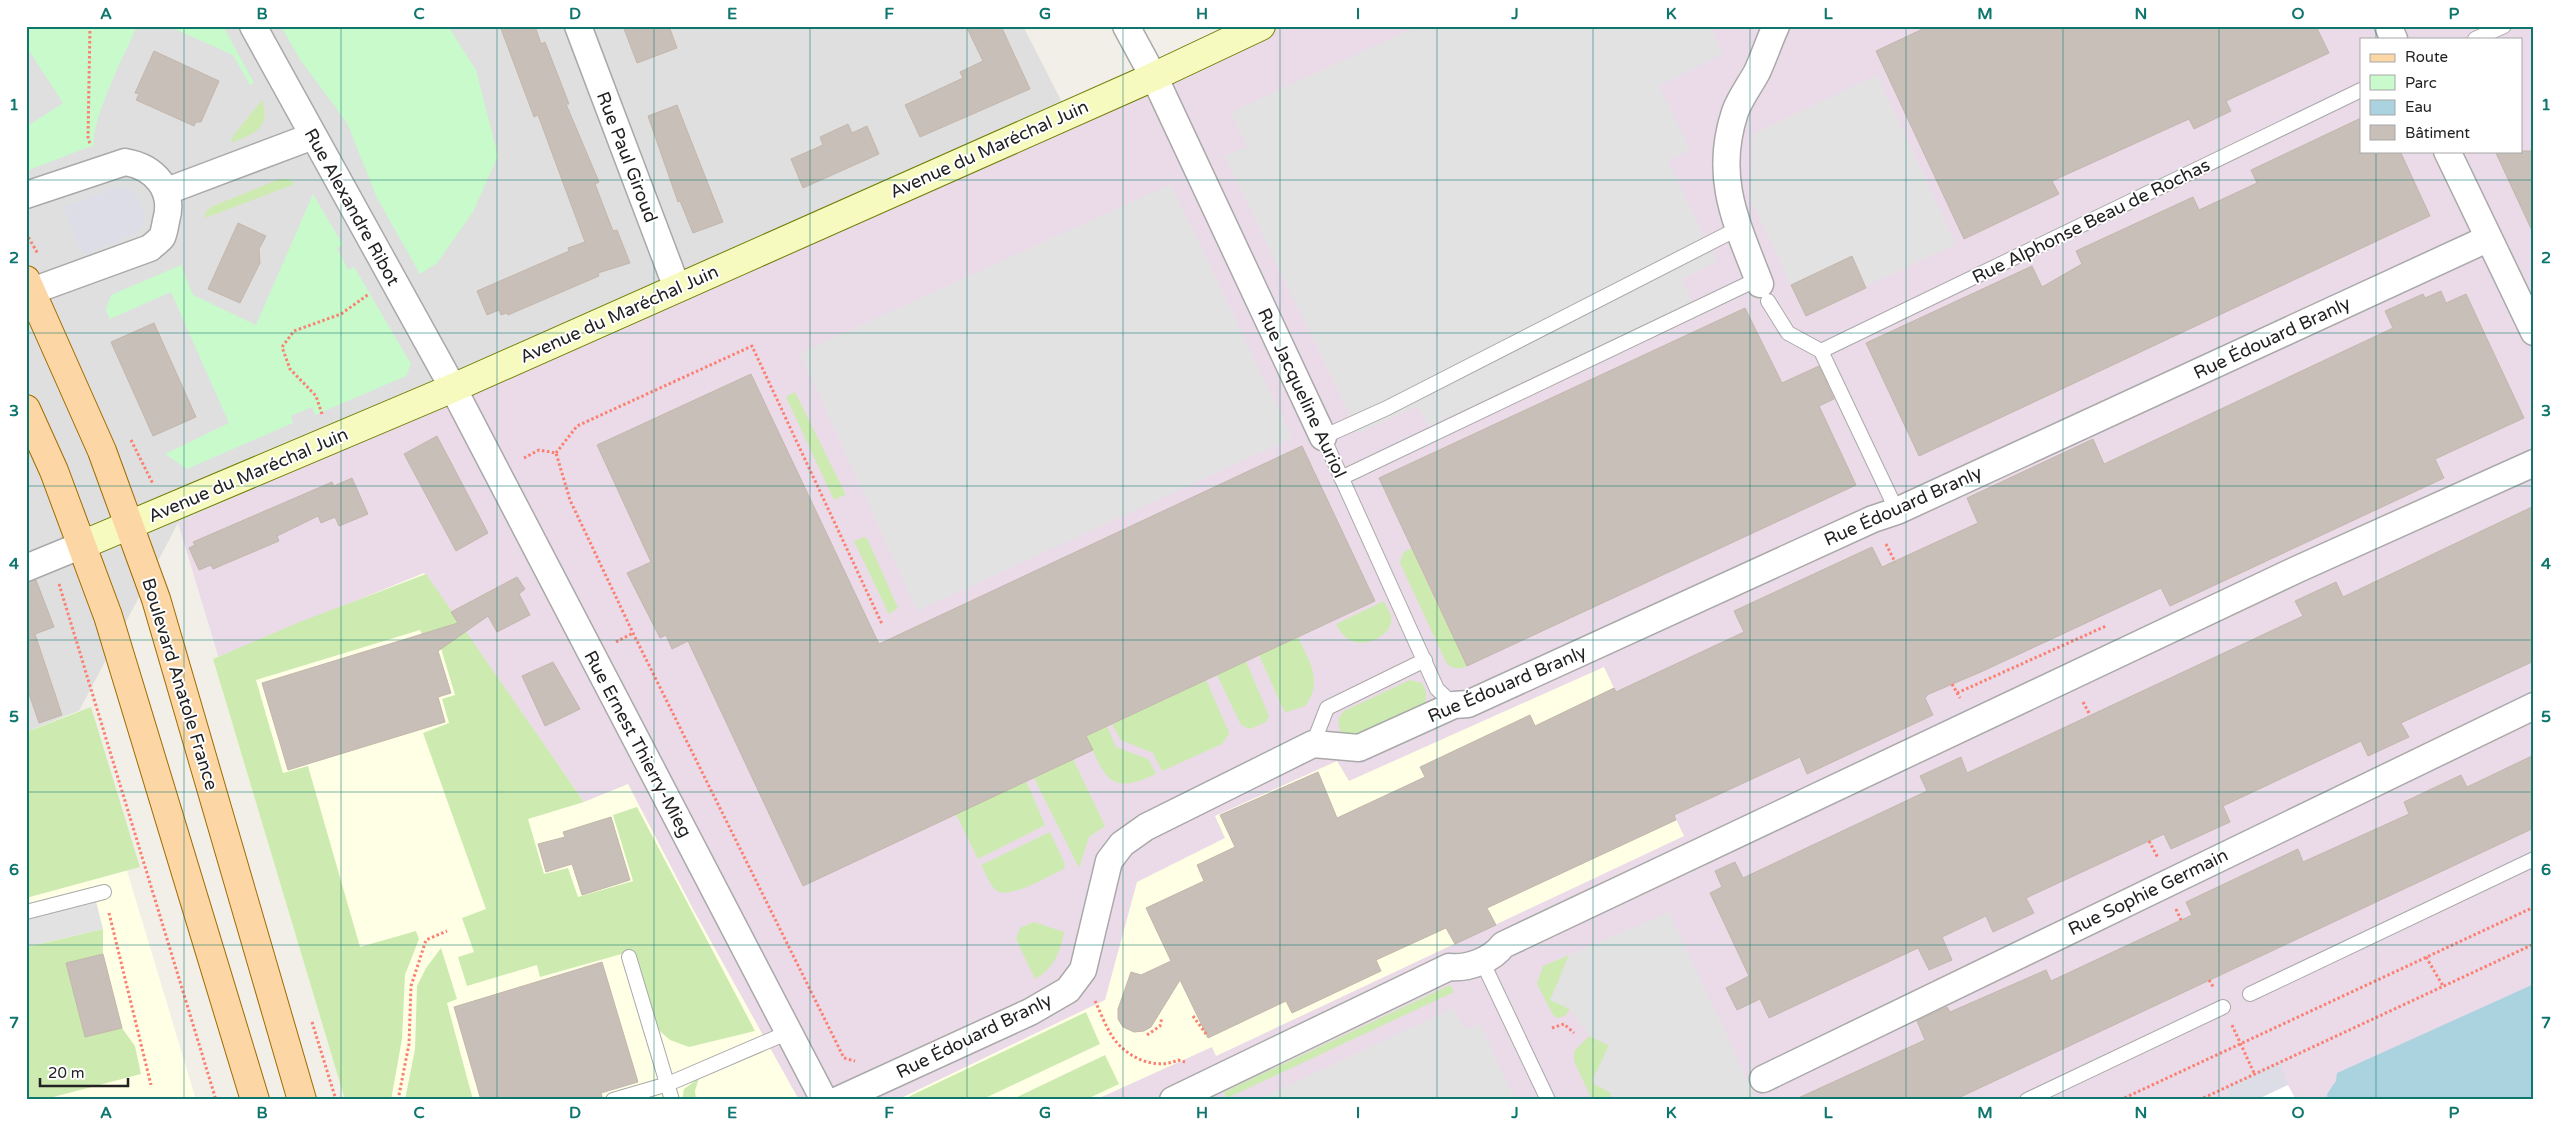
<svg xmlns="http://www.w3.org/2000/svg" width="2560" height="1126" viewBox="0 0 2560 1126" font-family="'Varela Round',sans-serif">
<style>
.residential{fill:#e0dfdf}
.industrial{fill:#ebdbe8;fill-rule:evenodd}
.education{fill:#ffffe5}
.grass{fill:#cdebb0}
.park{fill:#c8facc}
.parking{fill:#e2e2e2}
.plaza{fill:#dddde8}
.water{fill:#aad3df}
.pier{fill:#fff}
.building{fill:#c7bfb8;stroke:#c4b6ab}
.lines{fill:none;stroke-linecap:round;stroke-linejoin:round}
.lane-casing{stroke:#a9a9a9;stroke-width:16}
.street-casing{stroke:#a9a9a9;stroke-width:29}
.secondary-casing{stroke:#707d05;stroke-width:30}
.primary-casing{stroke:#a06b00;stroke-width:30}
.path{stroke:#fa8072;stroke-width:3;stroke-dasharray:2.5 2.5;stroke-linecap:butt}
.lane{stroke:#fff;stroke-width:14}
.street{stroke:#fff;stroke-width:26}
.secondary{stroke:#f7fabf;stroke-width:28}
.primary{stroke:#fcd6a4;stroke-width:28}
.grid{fill:none;stroke:#0f766e;stroke-width:1;stroke-opacity:0.55}
.labels{text-anchor:middle;stroke-width:4;stroke-linejoin:round;paint-order:stroke}
.street-label{font-size:18px;fill:#222;stroke:#fff}
.neatline{fill:none;stroke:#0f766e;stroke-width:2}
.grid-label{font-size:16px;text-anchor:middle;font-weight:bold;fill:#0f766e}
</style>
<rect width="100%" height="100%" fill="#f2efe9"/>
<polygon class="residential" points="26,26 1023,26 1064,106 729,270 178,523 79,711 26,732"/>
<path class="industrial" d="M1281 26H2534V1100H352L178 523 1153 77ZM2361 39H2521V151H2361Z"/>
<g class="education">
<polygon points="424,573 584,802 628,784 694,911 799,1100 345,1100 213,659"/>
<polygon points="1604,667 1684,836 1216,1056 1212,1047 1095,1100 897,1100 1105,1000 1137,882 1225,838 1215,816 1337,761 1349,781"/>
<polygon points="79,711 196,1100 26,1100 26,732"/>
</g>
<g class="grass">
<path d="M262 100C272 129 253 134 231 143L233 136Z"/>
<polygon points="280,179 288,179 295,184 205,218 206,211 213,206"/>
<polygon points="795,392 845,493 845,495 834,500 786,397"/>
<polygon points="864,537 867,538 898,608 889,614 854,541"/>
<path d="M1411 548 1467 666C1460 670 1453 669 1447 664L1400 563 1403 553Z"/>
<polygon points="426,574 584,802 528,819 544,874 568,868 578,897 633,881 613,815 637,807 755,1031 689,1047 670,1040 654,1026 632,951 540,977 537,965 467,986 458,957 474,952 462,918 486,909 423,733 449,723 442,699 455,695 437,635 424,639 420,630 256,680 283,773 308,766 360,947 416,931 419,939 405,975 402,1039 391,1100 345,1100 213,659 297,623"/>
<path d="M1384 601C1386 606 1390 611 1391 616 1395 634 1366 648 1352 641 1344 638 1340 631 1336 624Z"/>
<path d="M1298 637C1309 661 1324 681 1305 706L1287 712 1284 711 1259 655Z"/>
<polygon points="1246,661 1269,716 1266,722 1250,729 1241,725 1217,675"/>
<polygon points="1206,680 1228,730 1229,734 1222,744 1162,771 1153,753 1121,740 1112,724"/>
<path d="M1410 680 1422 683C1426 690 1429 699 1423 705L1354 737H1345L1340 731 1338 719 1344 711Z"/>
<polygon points="91,707 140,867 26,898 26,732"/>
<path d="M1107 726 1116 747 1148 759 1156 774C1108 797 1105 776 1086 736Z"/>
<polygon points="1073,759 1105,826 1089,837 1079,868 1034,778"/>
<polygon points="1026,781 1045,825 978,859 956,814"/>
<path d="M1050 832 1064 862 1065 867 1062 870C1048 876 1011 899 997 891 990 886 985 872 981 865Z"/>
<path d="M1034 922 1064 932C1060 953 1054 968 1035 979L1016 939 1020 928Z"/>
<polygon points="103,929 103,954 66,963 85,1037 122,1028 135,1046 141,1074 42,1100 26,1100 26,947"/>
<polygon points="441,948 457,999 447,1003 473,1100 405,1100 415,1049 417,986 426,968"/>
<polygon points="1569,955 1550,1000 1570,1009 1565,1016 1557,1018 1553,1015 1537,984 1543,966"/>
<polygon points="1450,985 1454,992 1227,1098 1224,1092"/>
<polygon points="1086,1012 1100,1044 981,1100 906,1100 910,1096"/>
<polygon points="1589,1036 1610,1046 1598,1071 1595,1073 1594,1084 1611,1093 1609,1100 1592,1100 1574,1061 1574,1051"/>
<polygon points="1105,1055 1119,1084 1085,1100 1011,1100"/>
<polygon points="699,1078 695,1091 696,1100 682,1100 684,1089"/>
</g>
<g class="park">
<path d="M26 26H137C126 52 91 120 94 145L26 171V127L63 103 26 46Z"/>
<polygon points="168,26 223,26 254,83 250,85 233,55"/>
<polygon points="281,26 448,26 476,70 498,156 473,212 437,263 420,274 377,198 347,123 299,58"/>
<polygon points="313,194 343,245 337,248 348,270 354,267 411,364 406,376 315,415 312,407 291,416 293,423 187,469 165,454 229,423 171,292 110,319 106,310 111,295 181,265 193,295 256,325"/>
</g>
<g class="parking">
<polygon points="1418,26 1710,26 1723,54 1659,86 1690,150 1668,161 1717,262 1682,279 1692,302 1428,426 1418,406 1359,433 1224,156 1247,147 1231,112"/>
<polygon points="1877,75 1956,244 1805,315 1751,200 1753,134"/>
<polygon points="1171,184 1292,438 917,611 800,353"/>
<polygon points="96,901 103,929 26,947 26,918"/>
<polygon points="1669,912 1757,1100 1609,1100 1611,1093 1592,1081 1609,1045 1589,1036 1570,1009 1551,1000 1569,955"/>
<polygon points="1453,1008 1465,1029 1480,1024 1515,1100 1257,1100"/>
</g>
<g class="plaza">
<polygon points="117,187 128,188 135,193 145,213 144,223 137,233 83,255 63,207"/>
<polygon points="2280,1061 2288,1085 2256,1100 2231,1100 2226,1087"/>
</g>
<polygon class="water" points="2534,984 2534,1100 2328,1100 2327,1094 2336,1081 2337,1073"/>
<polygon class="pier" points="2288,1085 2296,1100 2256,1100"/>
<g class="building">
<polygon points="500,26 535,26 541,44 545,42 569,104 566,104 599,182 595,184 613,231 617,230 630,263 598,273 599,276 508,315 507,313 501,315 499,310 487,315 477,291 569,251 568,248 585,242 538,115 534,117"/>
<polygon points="623,26 669,26 677,48 637,63"/>
<polygon points="966,26 1001,26 1030,89 920,137 905,105 963,78 960,72 983,61"/>
<polygon points="1929,26 2316,26 2329,53 2226,101 2231,111 2194,129 2189,119 2052,181 2059,194 1964,239 1876,51"/>
<polygon points="154,51 219,81 201,122 196,122 194,126 136,100 139,94 135,93"/>
<polygon points="677,105 723,222 693,233 680,201 678,202 648,116"/>
<polygon points="2361,118 2361,151 2400,151 2430,216 1919,456 1866,343 2032,266 2042,287 2082,264 2076,251 2193,197 2199,210 2257,183 2251,170"/>
<polygon points="848,124 852,133 867,126 879,154 803,188 791,159 823,145 820,137"/>
<polygon points="2495,151 2534,151 2534,235"/>
<polygon points="238,223 266,236 259,249 260,263 240,303 208,289"/>
<polygon points="1852,256 1866,288 1806,316 1791,285"/>
<polygon points="2441,291 2446,303 2466,294 2524,418 2435,459 2444,478 2170,606 2161,588 1983,671 1929,694 1925,698 1933,715 1807,774 1800,757 1674,815 1676,820 1487,908 1496,925 1455,944 1446,928 1376,960 1381,971 1292,1013 1286,1001 1208,1038 1180,980 1151,1027 1144,1031 1134,1032 1123,1027 1118,1019 1118,1009 1131,972 1141,975 1171,961 1146,908 1204,881 1197,865 1235,847 1220,815 1318,772 1337,818 1425,777 1420,767 1530,715 1535,726 1614,688 1616,692 1744,632 1734,611 1872,547 1882,567 1978,523 1967,498 2093,439 2104,464 2393,328 2385,311 2423,294 2425,298"/>
<polygon points="1745,308 1782,383 1819,366 1834,399 1819,406 1856,485 1467,666 1379,478"/>
<polygon points="154,323 196,417 153,436 111,342"/>
<polygon points="751,374 879,644 1302,446 1375,601 1086,736 1093,750 803,886 688,641 672,649 666,635 660,638 627,573 651,562 597,445"/>
<polygon points="437,436 488,533 456,551 404,454"/>
<polygon points="352,478 368,514 339,526 335,517 321,523 318,516 277,536 279,541 213,569 211,565 199,570 189,548 195,545 193,542 332,482 334,486"/>
<polygon points="2534,506 2534,661 2401,723 2409,737 2368,756 2361,741 2223,806 2230,822 2171,849 2164,834 2026,898 2034,913 1993,932 1986,916 1942,937 1952,960 1929,970 1918,948 1769,1018 1760,999 1737,1010 1726,988 1749,976 1710,893 1722,887 1715,871 1735,862 1743,878 1927,791 1920,776 1961,757 1967,773 2303,616 2295,601 2336,582 2343,597"/>
<polygon points="517,577 525,589 519,594 530,615 497,632 488,616 438,651 451,693 438,697 445,722 288,770 262,683 458,623 451,612"/>
<polygon points="36,580 54,627 35,634 62,715 39,723 26,685 26,583"/>
<polygon points="553,662 580,709 545,726 522,676"/>
<polygon points="2534,755 2534,828 1954,1100 1794,1100 1925,1040 1917,1021 1947,1007 1950,1012 2046,970 2051,981 2192,915 2186,902 2298,849 2303,862 2409,814 2404,802 2461,775 2467,787"/>
<polygon points="611,817 630,880 582,895 572,864 546,872 538,844 565,837 563,832"/>
<polygon points="103,954 122,1028 85,1037 66,963"/>
<polygon points="602,962 638,1082 601,1093 603,1100 481,1100 454,1007"/>
</g>
<g class="lines">
<defs>
<g id="lane">
<polyline points="2475,39 2504,26"/>
<polyline points="1768,301 1788,333 1821,351 1897,511"/>
<polyline points="1821,351 2361,90"/>
<polyline points="1341,478 1758,279"/>
<polyline points="1454,705 1437,689 1323,437 1387,408 1739,228"/>
<polyline points="1313,744 1327,708 1425,660"/>
<polyline points="26,912 104,892"/>
<polyline points="629,957 672,1100"/>
<polyline points="1482,961 1548,1100"/>
<polyline points="2250,994 2534,859"/>
<polyline points="613,1100 668,1084 789,1032"/>
<polyline points="2027,1100 2223,1007"/>
</g>
<g id="street">
<polyline points="253,26 453,388 824,1100"/>
<polyline points="578,26 677,288"/>
<polyline points="1126,26 1159,87 1323,437"/>
<polyline points="2388,26 2394,39"/>
<polyline points="2447,151 2534,332"/>
<polyline points="167,191 313,136"/>
<path d="M26 195 125 162C155 167 175 190 166 221 165 226 164 233 162 237 159 241 154 244 150 248L32 291"/>
<path d="M1760 284C1737 224 1713 178 1735 112 1740 98 1750 85 1757 72 1764 57 1769 41 1776 26"/>
<polyline points="26,568 82,545"/>
<polyline points="1763,1079 2534,706"/>
<polyline points="838,1100 1030,1012 1068,990 1083,970 1109,861 1122,844 1146,827 1313,744 1359,748 1454,705 1468,704 1873,519 1897,511 2487,239"/>
<path d="M1173 1100 1449 967C1468 969 1492 960 1503 945L2298 569 2534 463"/>
</g>
<polyline id="secondary" points="82,545 453,388 1153,77 1261,26"/>
<g id="primary">
<polyline points="26,280 102,451 156,599 302,1100"/>
<polyline points="26,409 54,471 108,616 255,1100"/>
</g>
</defs>
<use href="#lane" class="lane-casing"/>
<use href="#street" class="street-casing"/>
<use href="#secondary" class="secondary-casing"/>
<use href="#primary" class="primary-casing"/>
<g class="path">
<polyline points="90,26 88,137 90,144"/>
<polyline points="26,233 38,254"/>
<polyline points="322,414 316,396 290,369 282,347 294,331 341,314 369,294"/>
<polyline points="131,440 153,484"/>
<polyline points="556,453 577,426 752,346 882,624"/>
<polyline points="524,458 539,450 556,453 570,500 633,633 844,1058 855,1061"/>
<polyline points="1886,544 1895,562"/>
<polyline points="59,584 216,1100"/>
<polyline points="616,642 633,633"/>
<polyline points="1952,684 1960,698"/>
<polyline points="1957,693 2106,626"/>
<polyline points="2083,702 2090,715"/>
<polyline points="2149,841 2158,858"/>
<polyline points="2176,909 2181,920"/>
<polyline points="109,913 151,1085"/>
<polyline points="2426,957 2443,986"/>
<polyline points="2209,980 2214,988"/>
<path d="M1095 1001C1101 1013 1106 1028 1114 1039 1129 1059 1156 1070 1178 1060L1185 1062"/>
<polyline points="1193,1016 1206,1034"/>
<polyline points="312,1022 336,1100"/>
<polyline points="2232,1025 2254,1073"/>
<polyline points="1552,1028 1564,1024 1574,1033"/>
<polyline points="1147,1035 1160,1026 1162,1017"/>
<polyline points="398,1100 409,1044 411,986 426,940 447,931"/>
<polyline points="2120,1100 2534,907"/>
<polyline points="2199,1100 2534,944"/>
</g>
<use href="#lane" class="lane"/>
<use href="#street" class="street"/>
<use href="#secondary" class="secondary"/>
<use href="#primary" class="primary"/>
</g>
<path class="grid" d="M184 26V1100M341 26V1100M497 26V1100M654 26V1100M810 26V1100M967 26V1100M1123 26V1100M1280 26V1100M1437 26V1100M1593 26V1100M1750 26V1100M1906 26V1100M2063 26V1100M2219 26V1100M2376 26V39M2376 151V1100M26 180H2534M26 333H2534M26 486H2534M26 640H2534M26 792H2534M26 945H2534"/>
<g class="labels">
<g class="street-label">
<text transform="translate(989 149) rotate(-24)" y="6">Avenue du Maréchal Juin</text>
<text transform="translate(627 157) rotate(69)" y="6">Rue Paul Giroud</text>
<text transform="translate(352 207) rotate(61)" y="6">Rue Alexandre Ribot</text>
<text transform="translate(2091 221) rotate(-26)" y="6">Rue Alphonse Beau de Rochas</text>
<text transform="translate(619 314) rotate(-24)" y="6">Avenue du Maréchal Juin</text>
<text transform="translate(2272 338) rotate(-25)" y="6">Rue Édouard Branly</text>
<text transform="translate(1302 393) rotate(65)" y="6">Rue Jacqueline Auriol</text>
<text transform="translate(248 475) rotate(-23)" y="6">Avenue du Maréchal Juin</text>
<text transform="translate(1903 506) rotate(-24)" y="6">Rue Édouard Branly</text>
<text transform="translate(180 684) rotate(73)" y="6">Boulevard Anatole France</text>
<text transform="translate(1507 684) rotate(-23)" y="6">Rue Édouard Branly</text>
<text transform="translate(638 744) rotate(62)" y="6">Rue Ernest Thierry-Mieg</text>
<text transform="translate(2148 892) rotate(-26)" y="6">Rue Sophie Germain</text>
<text transform="translate(974 1036) rotate(-26)" y="6">Rue Édouard Branly</text>
</g>
</g>
<rect width="2560" height="1126" fill="none" stroke="#ffffff" stroke-width="55"/>
<rect x="2360" y="38" width="162" height="115" fill="#ffffff" stroke="#a7a7a7"/>
<rect x="2370" y="54" width="25" height="8" fill="#fcd6a4" stroke="#a7a7a7"/>
<text x="2405" y="62" font-size="15" fill="#222222">Route</text>
<rect x="2370" y="75" width="25" height="15" fill="#c8facc" stroke="#a7a7a7"/>
<text x="2405" y="88" font-size="15" fill="#222222">Parc</text>
<rect x="2370" y="100" width="25" height="15" fill="#aad3df" stroke="#a7a7a7"/>
<text x="2405" y="112" font-size="15" fill="#222222">Eau</text>
<rect x="2370" y="125" width="25" height="15" fill="#c7bfb8" stroke="#a7a7a7"/>
<text x="2405" y="138" font-size="15" fill="#222222">Bâtiment</text>
<path d="M40 1078v8h88v-8" fill="none" stroke="#222222" stroke-width="2.5"/>
<text x="48" y="1078" font-size="15" fill="#222222" stroke="#ffffff" stroke-width="4" paint-order="stroke">20 m</text>
<rect x="28" y="28" width="2504" height="1070" class="neatline"/>
<g class="grid-label">
<text x="106" y="19">A</text>
<text x="262" y="19">B</text>
<text x="419" y="19">C</text>
<text x="575" y="19">D</text>
<text x="732" y="19">E</text>
<text x="889" y="19">F</text>
<text x="1045" y="19">G</text>
<text x="1202" y="19">H</text>
<text x="1358" y="19">I</text>
<text x="1515" y="19">J</text>
<text x="1671" y="19">K</text>
<text x="1828" y="19">L</text>
<text x="1985" y="19">M</text>
<text x="2141" y="19">N</text>
<text x="2298" y="19">O</text>
<text x="2454" y="19">P</text>
<text x="14" y="110">1</text>
<text x="2546" y="110">1</text>
<text x="14" y="263">2</text>
<text x="2546" y="263">2</text>
<text x="14" y="416">3</text>
<text x="2546" y="416">3</text>
<text x="14" y="569">4</text>
<text x="2546" y="569">4</text>
<text x="14" y="722">5</text>
<text x="2546" y="722">5</text>
<text x="14" y="875">6</text>
<text x="2546" y="875">6</text>
<text x="14" y="1028">7</text>
<text x="2546" y="1028">7</text>
<text x="106" y="1118">A</text>
<text x="262" y="1118">B</text>
<text x="419" y="1118">C</text>
<text x="575" y="1118">D</text>
<text x="732" y="1118">E</text>
<text x="889" y="1118">F</text>
<text x="1045" y="1118">G</text>
<text x="1202" y="1118">H</text>
<text x="1358" y="1118">I</text>
<text x="1515" y="1118">J</text>
<text x="1671" y="1118">K</text>
<text x="1828" y="1118">L</text>
<text x="1985" y="1118">M</text>
<text x="2141" y="1118">N</text>
<text x="2298" y="1118">O</text>
<text x="2454" y="1118">P</text>
</g>
</svg>
